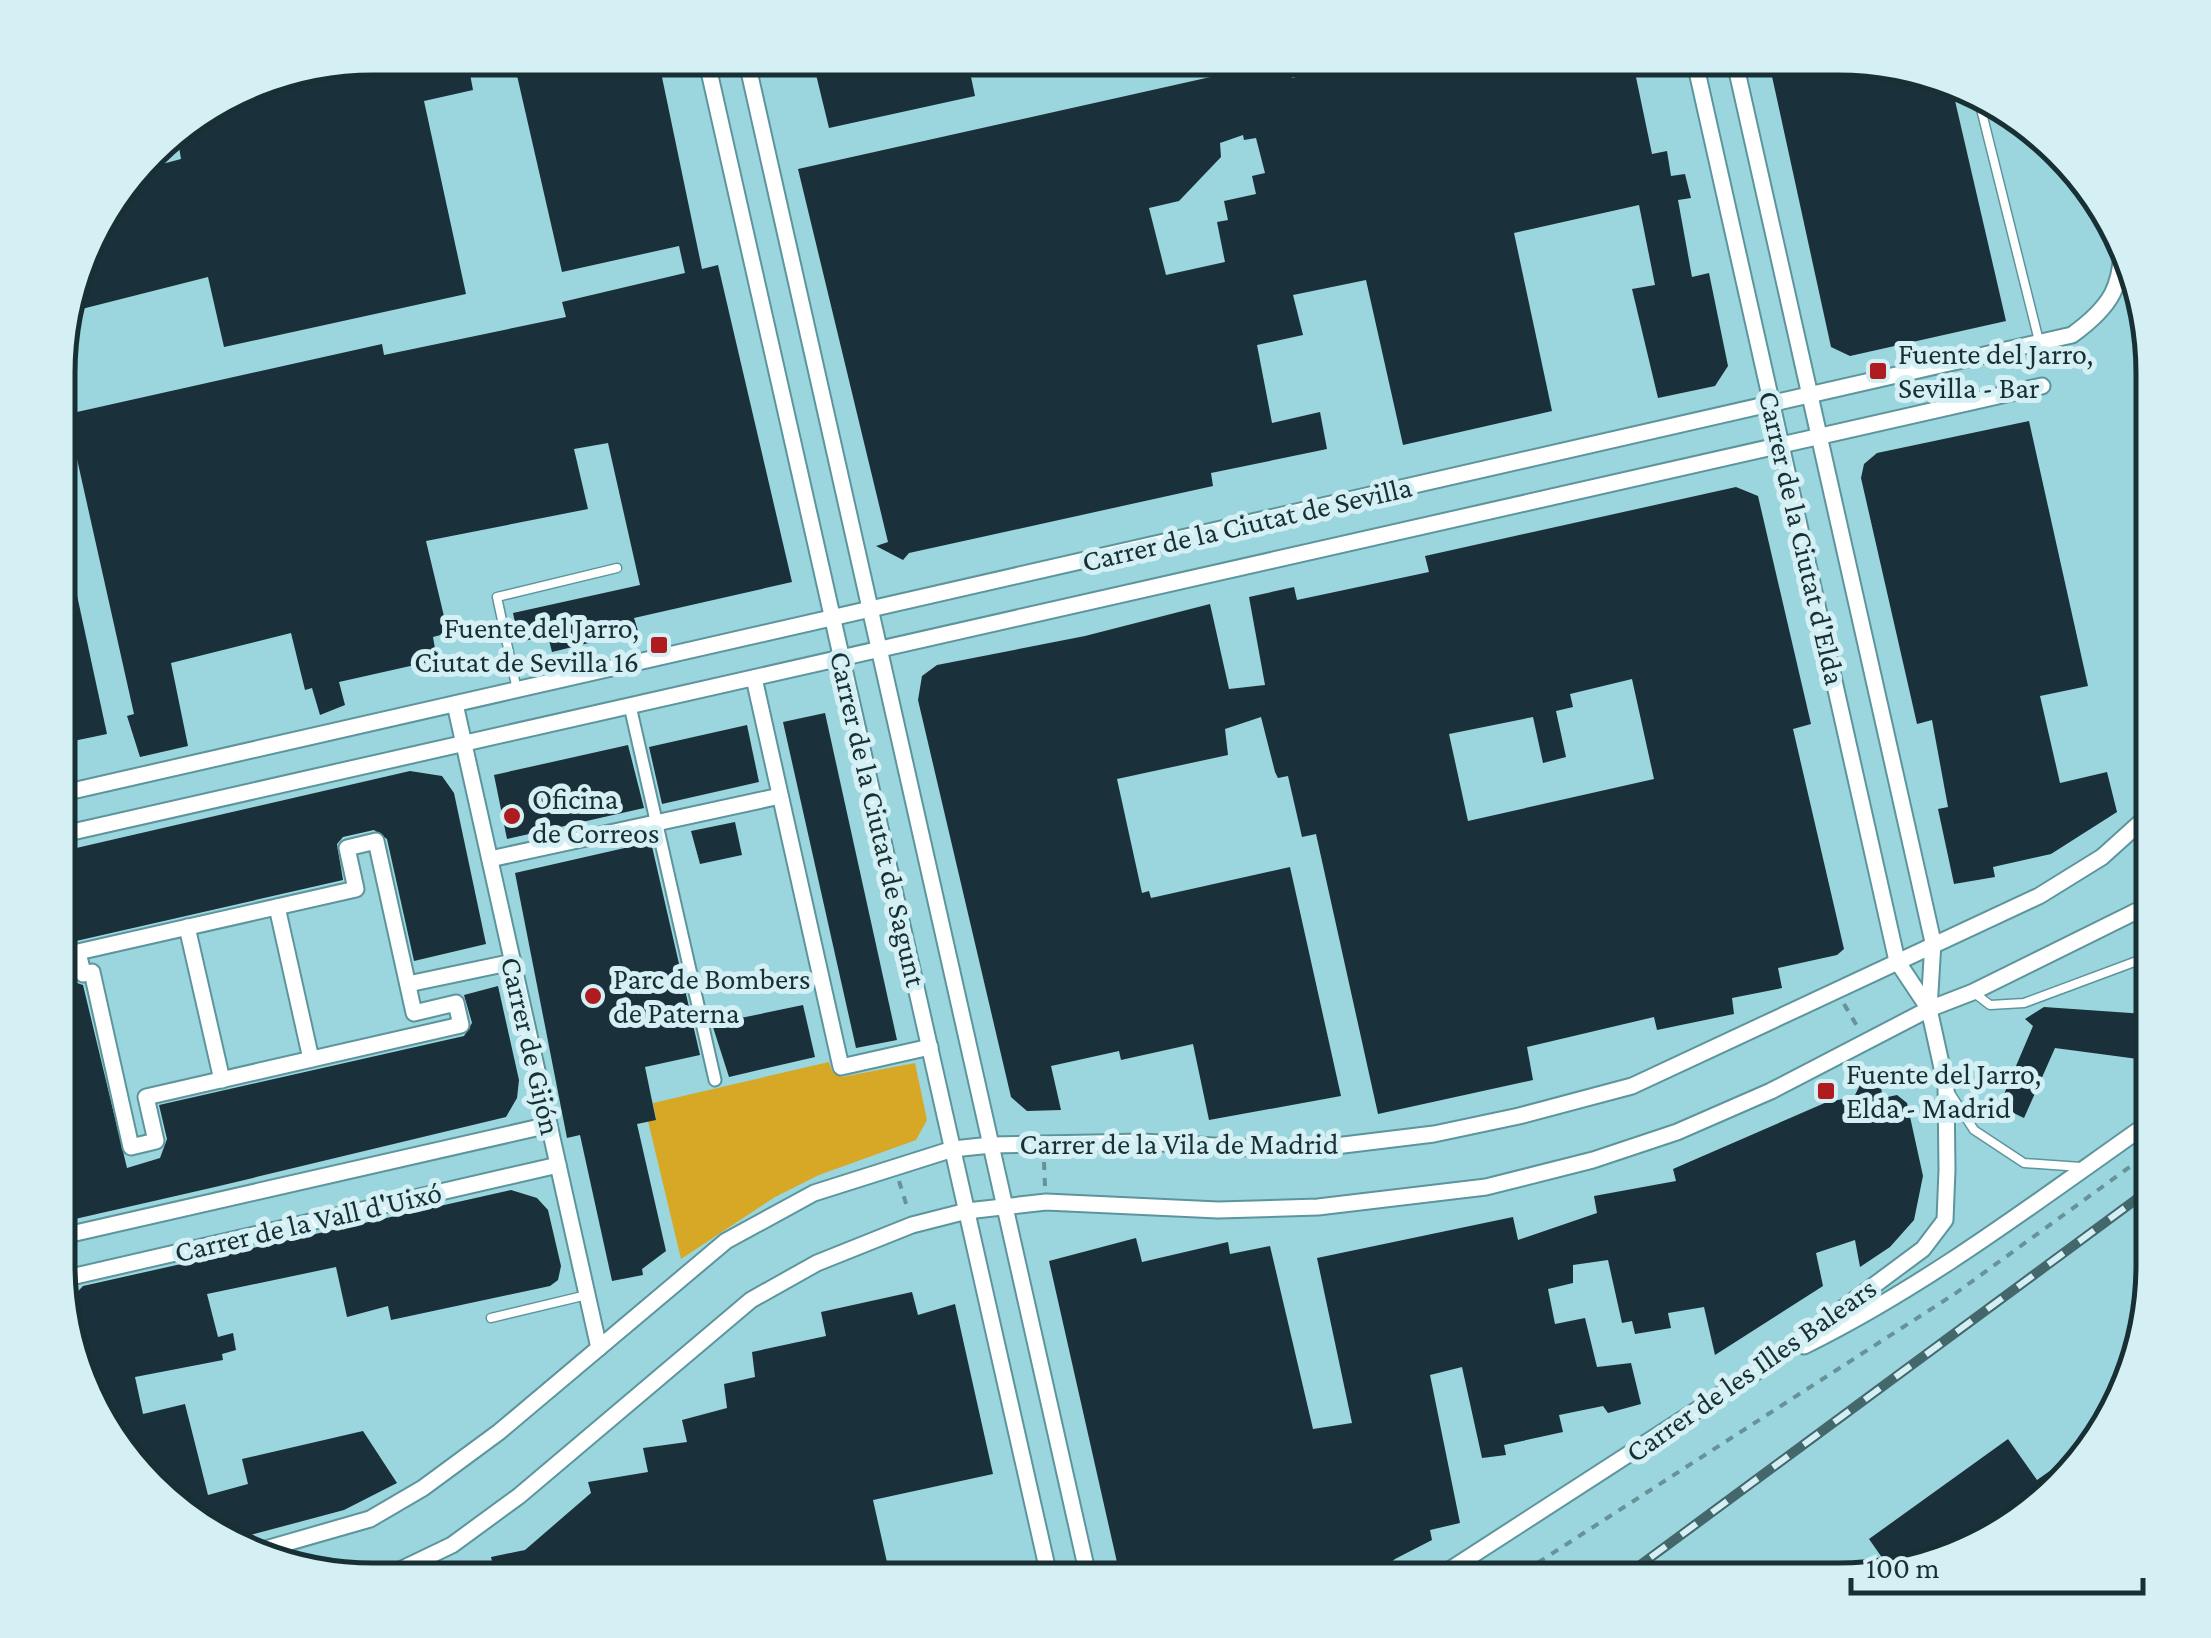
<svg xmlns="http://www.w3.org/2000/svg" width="2211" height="1638" viewBox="0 0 2211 1638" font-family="'Crimson Pro',serif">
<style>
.green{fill:#d7a825}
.building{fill:#1a303a;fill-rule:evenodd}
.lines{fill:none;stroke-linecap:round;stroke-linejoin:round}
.service-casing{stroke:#5c959c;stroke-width:11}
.pedestrian-casing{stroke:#5c959c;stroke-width:15}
.minor-casing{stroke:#5c959c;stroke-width:19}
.path{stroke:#669298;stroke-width:4;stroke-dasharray:8 8;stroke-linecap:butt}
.service{stroke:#fff;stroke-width:8}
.pedestrian{stroke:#fff;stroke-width:11}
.minor{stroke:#fff;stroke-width:15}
.rail-casing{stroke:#44676c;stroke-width:10}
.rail{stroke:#d4f0f4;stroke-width:6;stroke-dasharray:19;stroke-linecap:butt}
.poi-dot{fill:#ae1c1f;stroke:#d4f0f4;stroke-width:4}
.labels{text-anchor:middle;stroke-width:10;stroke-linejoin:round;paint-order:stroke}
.poi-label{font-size:30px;fill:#183033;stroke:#d4f0f4;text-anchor:start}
.street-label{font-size:30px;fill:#183033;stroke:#d4f0f4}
.rim{fill:none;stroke:#183033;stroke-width:5}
</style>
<rect width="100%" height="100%" fill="#9bd5dd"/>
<polygon class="green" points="829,1062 832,1071 842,1077 915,1063 927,1120 916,1140 819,1175 775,1197 681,1259 648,1121 656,1119 653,1103"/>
<g class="building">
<polygon points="373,58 467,58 473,90 424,101 466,294 224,347 208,277 66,313 99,216 145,160 147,168 181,159 176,129 271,74"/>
<polygon points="513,58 658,58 702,269 718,265 792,582 634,618 638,631 552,652 548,636 519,642 513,613 640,585 608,443 574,449 588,509 426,541 448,633 433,637 437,660 339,682 345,705 320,715 312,688 305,690 291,633 171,663 188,746 140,757 127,716 134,714 75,450 60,452 60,430 71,428 68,414 382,344 384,355 566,317 562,302 685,273 679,246 562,272"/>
<polygon points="812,58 1034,58 1035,66 971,77 975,96 829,128"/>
<path d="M1345 58H1632L1652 154 1667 151 1671 176 1685 174 1691 198 1678 200 1692 277 1709 273 1728 366 1715 386 1658 398 1632 289 1655 285 1639 205 1514 233 1552 411 1403 445 1366 280 1293 295 1303 335 1257 345 1272 423 1320 412 1327 449 1211 473 1213 486 909 553 903 560 876 546 888 542 798 169 1287 60 1292 78 1347 65ZM1243 135 1244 140 1256 138 1265 173 1252 176 1256 194 1224 201 1228 220 1217 222 1225 262 1166 275 1149 208 1179 201 1221 157 1220 143Z"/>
<polygon points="1768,58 1858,58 1950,79 2006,321 1850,356 1831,347"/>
<polygon points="2029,421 2088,686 2040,696 2060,783 2107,772 2117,812 2051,854 1993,867 1995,877 1954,884 1938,809 1948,807 1932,720 1917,724 1861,478 1864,464 1877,453"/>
<path d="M1736 487 1758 496 1811 724 1793 729 1844 949 1837 955 1778 968 1782 988 1732 998 1734 1014 1657 1030 1654 1017 1527 1047 1533 1080 1378 1114 1316 834 1302 837 1288 776 1278 778 1275 772 1261 717 1225 729 1228 755 1117 779 1142 893 1149 891 1151 898 1290 867 1341 1096 1209 1120 1193 1044 1121 1060 1119 1051 1051 1066 1061 1110 1027 1111 1011 1097 918 700 922 676 937 665 1085 636 1210 604 1229 689 1265 685 1249 597 1294 587 1297 600 1429 572 1425 556ZM1632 679 1654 779 1468 821 1449 734 1533 717 1543 763 1566 757 1556 711 1573 707 1570 694Z"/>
<polygon points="67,549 107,734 59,744 60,550"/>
<polygon points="825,713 897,1040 856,1048 783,722"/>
<polygon points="747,725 759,782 662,804 649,747"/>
<polygon points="628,745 644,808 507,839 494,775"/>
<polygon points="410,771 442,776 454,793 486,944 414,961 387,839 374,830 343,837 337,844 343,880 76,941 59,951 59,852"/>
<polygon points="735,822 742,855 700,864 691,831"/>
<polygon points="651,842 700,1055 645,1067 656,1120 637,1124 666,1251 642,1269 643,1275 612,1281 580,1135 567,1138 515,873"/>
<polygon points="77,983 83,985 127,1168 160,1158 167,1139 159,1105 464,1036 472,1023 464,995 498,986 519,1080 517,1098 506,1117 215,1187 75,1219 58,1218 59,987"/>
<polygon points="803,1005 815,1057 729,1077 712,1024"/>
<polygon points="2044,1007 2145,1014 2138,1059 2055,1048 2024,1118 1999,1106 2033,1026 2025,1019"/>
<polygon points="1871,1081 1881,1088 1883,1098 1897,1095 1907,1103 1923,1176 1914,1220 1890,1247 1860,1267 1855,1240 1816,1253 1823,1286 1715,1355 1704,1307 1668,1313 1671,1328 1635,1334 1632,1321 1622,1323 1608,1260 1573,1265 1573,1283 1548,1289 1555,1324 1585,1318 1597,1367 1631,1363 1641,1404 1608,1413 1603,1406 1559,1415 1563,1432 1504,1445 1506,1455 1482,1458 1462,1367 1430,1375 1460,1523 1430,1530 1432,1540 1395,1559 1370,1580 1121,1580 1049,1261 1136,1238 1142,1262 1228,1242 1230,1254 1270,1246 1313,1429 1352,1423 1317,1258 1513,1217 1518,1240 1597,1213 1594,1196 1676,1181 1673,1169 1827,1102 1854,1097 1861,1083"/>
<polygon points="511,1190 537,1198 548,1210 561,1266 558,1280 550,1286 391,1320 388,1306 347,1317 336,1267 207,1294 218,1337 233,1333 236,1350 222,1354 223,1360 135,1377 143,1414 185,1404 208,1495 248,1484 242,1459 363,1431 397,1483 344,1510 228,1541 165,1503 90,1405 64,1306 83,1286"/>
<polygon points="912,1292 918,1315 955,1304 993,1474 873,1500 891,1580 496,1580 491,1557 525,1550 591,1493 588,1482 648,1472 643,1448 687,1442 682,1420 727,1408 724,1384 755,1377 752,1352 826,1336 821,1312"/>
<polygon points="2098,1437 2076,1473 1977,1548 1890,1569 1869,1539 2008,1439 2037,1480"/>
</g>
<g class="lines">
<defs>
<g id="service">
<polyline points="1977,93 2039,341"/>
<polyline points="517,690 497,597 617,568"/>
<polyline points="785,987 821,979"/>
<polyline points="1973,992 1990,1005 2024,1003 2153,955"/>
<polyline points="1950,1093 1974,1130 2024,1163 2081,1167"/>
<polyline points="491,1318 587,1295"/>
</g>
<polyline id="pedestrian" points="630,706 715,1080"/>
<g id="minor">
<polyline points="706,58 1050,1580"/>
<polyline points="746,58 1089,1580"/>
<polyline points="1694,58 1897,961 1929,1009"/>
<polyline points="754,678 841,1067 930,1047"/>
<polyline points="455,704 599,1348"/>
<path d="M59 794 2072 335C2112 306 2123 286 2122 237"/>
<polyline points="59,835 2042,386"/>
<polygon points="376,841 414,1013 456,1003 461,1025 146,1097 156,1141 131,1147 92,972 83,974 78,952 356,889 347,848"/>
<polyline points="490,859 780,796"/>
<polyline points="277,907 311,1059"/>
<polyline points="187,927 222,1080"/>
<polyline points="59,970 81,965"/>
<polyline points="408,984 513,962"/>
<polyline points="58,1237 549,1125"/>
<polyline points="58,1280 558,1165"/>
<path d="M1804 1346C1928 1285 2040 1199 2153 1120"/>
<polyline points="248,1554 370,1519 423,1488 499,1432 726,1241 814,1193 953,1149 991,1145 1143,1142 1249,1148 1327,1147 1434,1134 1519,1116 1632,1086 2039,896 2102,857 2153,811"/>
<polyline points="379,1580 452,1545 519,1496 751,1300 817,1263 912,1225 967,1211 1046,1202 1218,1210 1318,1207 1486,1187 1593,1160 1677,1132 1771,1091 1929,1009 1973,992 2153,903"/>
<polyline points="1434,1580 1768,1364 1923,1249 1945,1220 1947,1170 1946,1086 1929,1009 1933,942 1734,58"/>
</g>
</defs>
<use href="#service" class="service-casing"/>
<use href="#pedestrian" class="pedestrian-casing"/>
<use href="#minor" class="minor-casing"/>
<g class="path">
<polyline points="1844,1004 1857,1026"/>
<polyline points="1044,1162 1045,1187"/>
<polyline points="899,1181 908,1210"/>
<polyline points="1511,1580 1956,1293 2153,1150"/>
</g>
<use href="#service" class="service"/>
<use href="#pedestrian" class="pedestrian"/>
<use href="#minor" class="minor"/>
<defs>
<polyline id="rail" points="1620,1580 2153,1187"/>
</defs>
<use href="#rail" class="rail-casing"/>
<use href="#rail" class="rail"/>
</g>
<g class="poi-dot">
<rect x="1868" y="361" width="20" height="20" rx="5"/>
<rect x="649" y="635" width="20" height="20" rx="5"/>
<circle cx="512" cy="816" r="10"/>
<circle cx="593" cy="996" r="10"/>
<rect x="1816" y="1081" width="20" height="20" rx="5"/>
</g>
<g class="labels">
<g class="poi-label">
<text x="1898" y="364">Fuente del Jarro,<tspan x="1898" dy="34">Sevilla - Bar</tspan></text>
<text x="639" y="638" text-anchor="end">Fuente del Jarro,<tspan x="639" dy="34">Ciutat de Sevilla 16</tspan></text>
<text x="532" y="809">Oficina<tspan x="532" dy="34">de Correos</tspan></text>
<text x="613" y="989">Parc de Bombers<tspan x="613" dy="34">de Paterna</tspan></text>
<text x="1846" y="1084">Fuente del Jarro,<tspan x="1846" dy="34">Elda - Madrid</tspan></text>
</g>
<g class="street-label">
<text transform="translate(1247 524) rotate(-13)" y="10">Carrer de la Ciutat de Sevilla</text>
<text transform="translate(1802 538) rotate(77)" y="10">Carrer de la Ciutat d'Elda</text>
<text transform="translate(878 819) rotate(77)" y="10">Carrer de la Ciutat de Sagunt</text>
<text transform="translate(531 1046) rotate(77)" y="10">Carrer de Gijón</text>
<text x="1179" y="1154">Carrer de la Vila de Madrid</text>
<text transform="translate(308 1222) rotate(-13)" y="10">Carrer de la Vall d'Uixó</text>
<text transform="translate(1751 1370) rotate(-35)" y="10">Carrer de les Illes Balears</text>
</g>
</g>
<path d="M0 0H2211V1638H0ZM373 75H1838A298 298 0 0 1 2136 373V1265A298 298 0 0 1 1838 1563H373A298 298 0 0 1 75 1265V373A298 298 0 0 1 373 75Z" fill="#d4f0f4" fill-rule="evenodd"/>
<path class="rim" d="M373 75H1838A298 298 0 0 1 2136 373V1265A298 298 0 0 1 1838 1563H373A298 298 0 0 1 75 1265V373A298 298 0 0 1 373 75Z"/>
<path d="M1851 1578v15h292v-15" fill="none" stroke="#183033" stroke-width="5"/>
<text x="1866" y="1578" font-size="30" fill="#183033" stroke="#d4f0f4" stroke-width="8" paint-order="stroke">100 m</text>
</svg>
